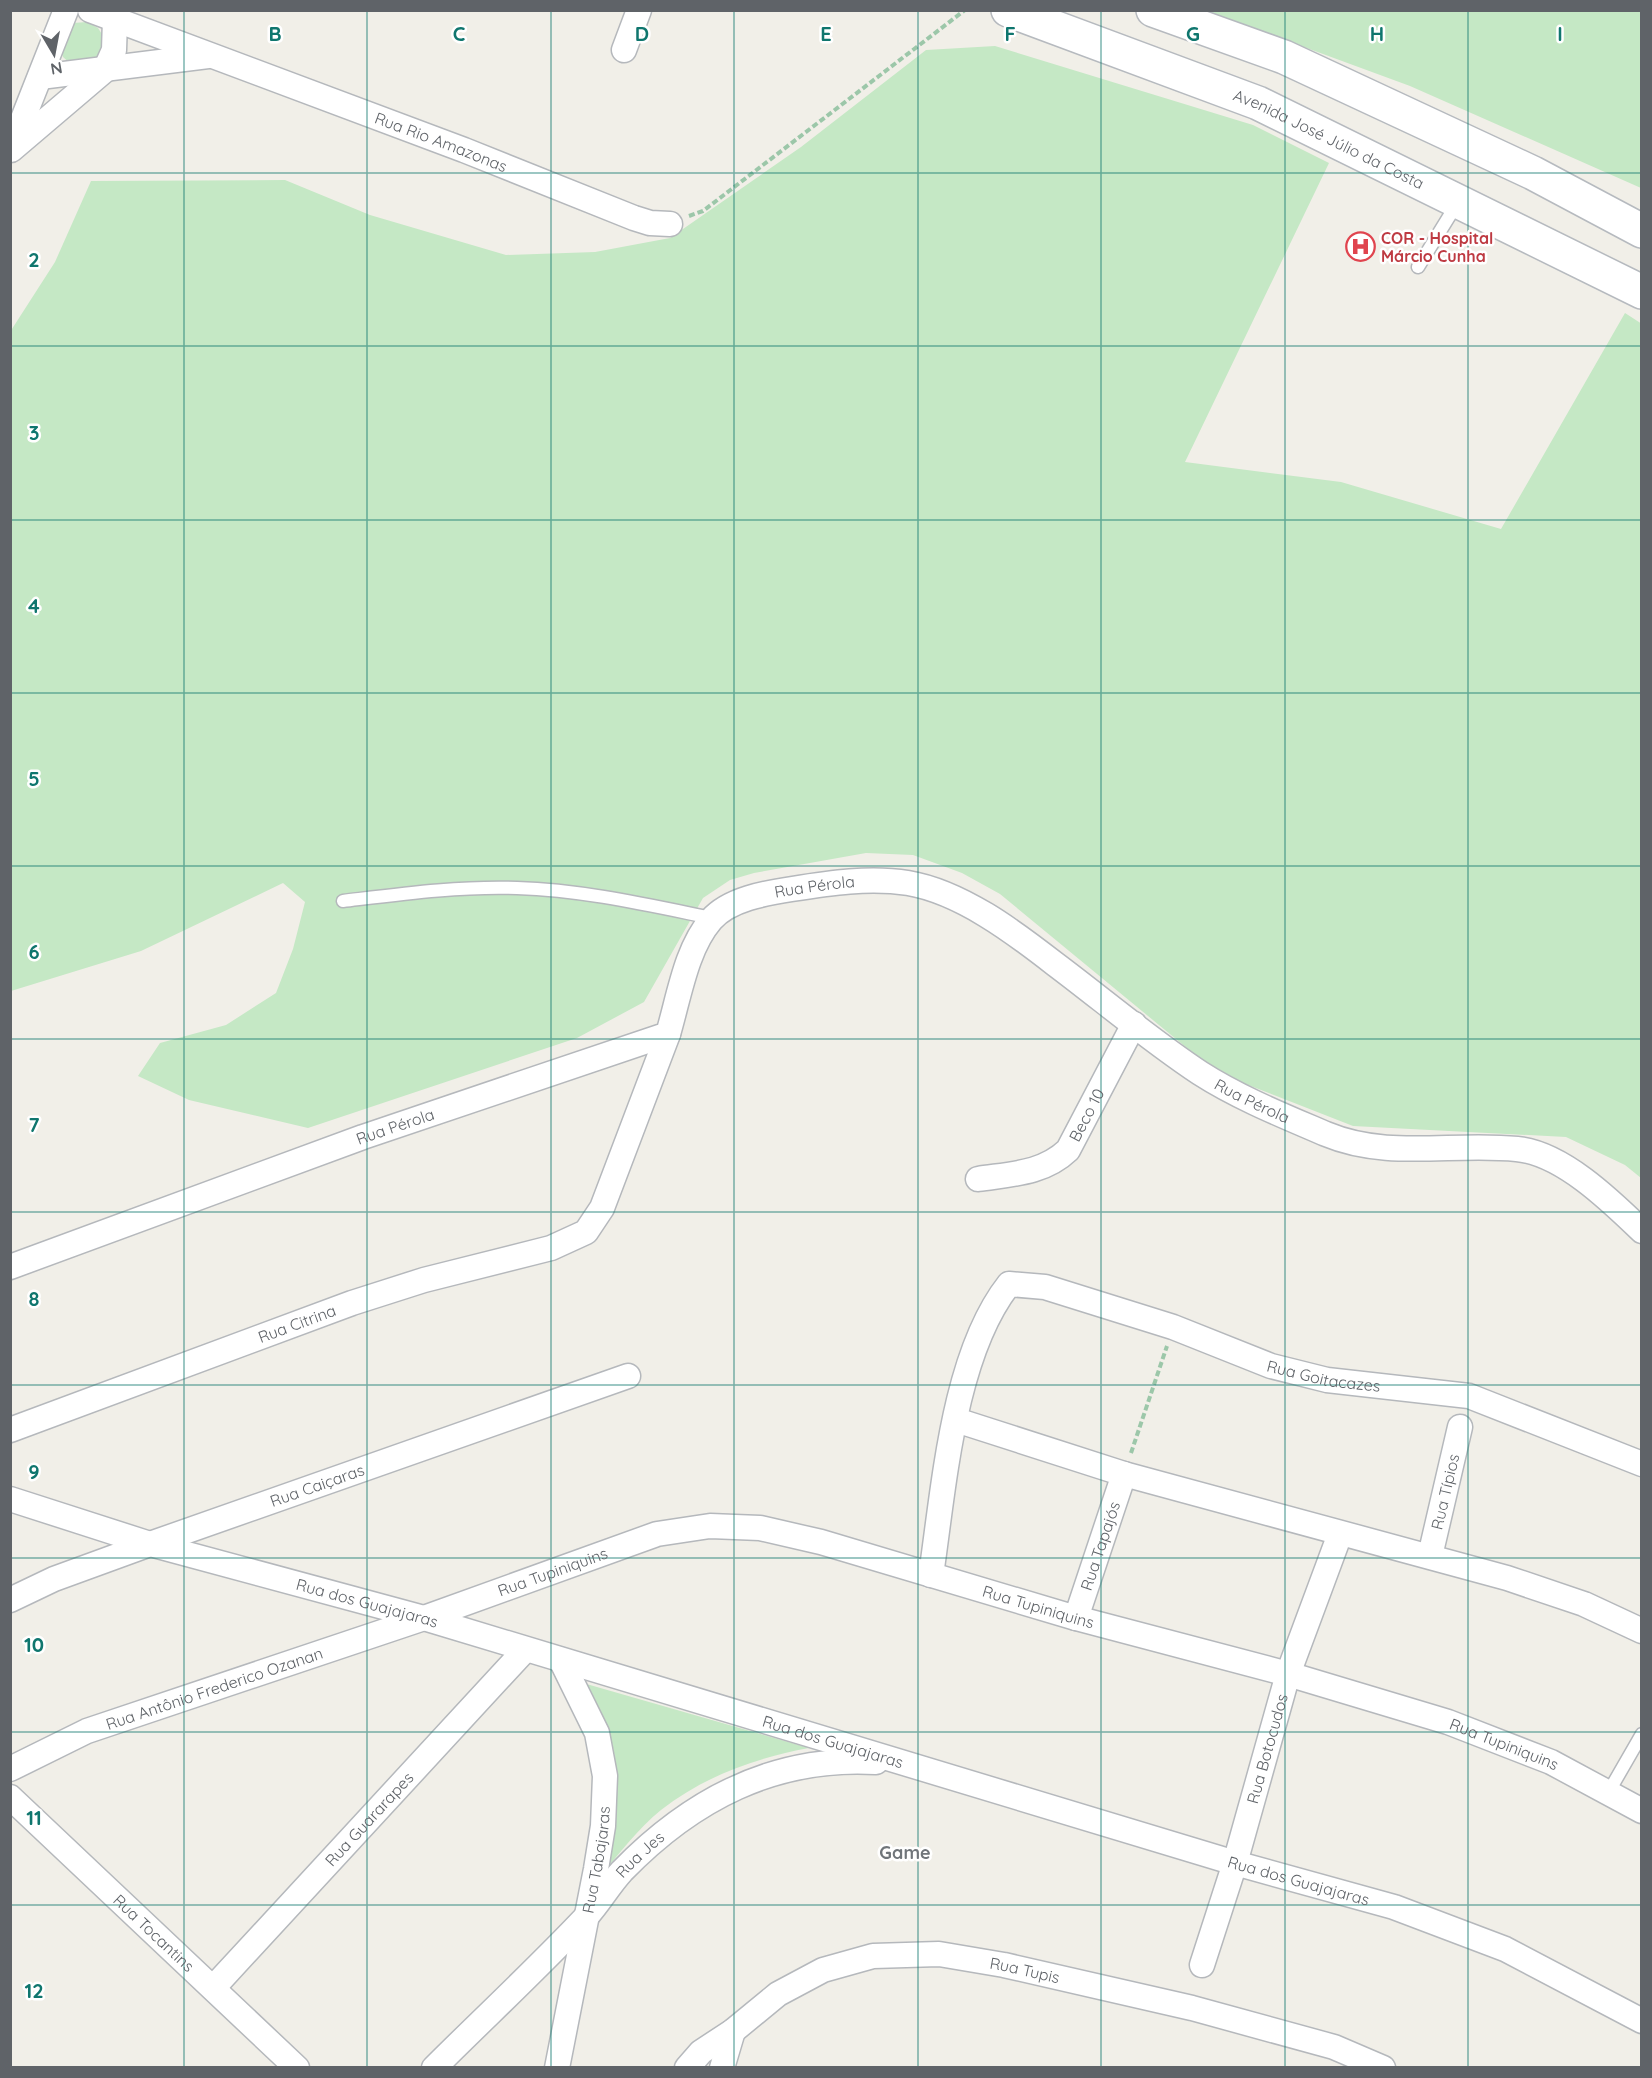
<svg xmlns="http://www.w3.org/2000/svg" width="1652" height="2078" viewBox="0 0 1652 2078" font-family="Quicksand,sans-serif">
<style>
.green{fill:#c5e8c5}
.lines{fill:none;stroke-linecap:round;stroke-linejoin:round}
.lane-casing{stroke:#b5b8bc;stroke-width:15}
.street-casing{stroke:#b5b8bc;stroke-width:27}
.secondary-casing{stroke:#b6babf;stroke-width:36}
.path{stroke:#9cc7a9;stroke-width:4;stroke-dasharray:6 3;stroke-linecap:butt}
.lane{stroke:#fff;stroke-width:12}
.street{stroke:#fff;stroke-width:24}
.secondary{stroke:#fff;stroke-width:33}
.grid{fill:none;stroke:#0f766e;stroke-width:1.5;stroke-opacity:0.55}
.labels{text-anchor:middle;stroke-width:5;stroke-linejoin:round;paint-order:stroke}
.street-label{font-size:16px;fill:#5f6368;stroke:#fff}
.health-label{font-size:16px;font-weight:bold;fill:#be3a42;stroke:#fff;text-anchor:start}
.neighbourhood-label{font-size:18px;font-weight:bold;fill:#70757a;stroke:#fff}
.grid-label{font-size:20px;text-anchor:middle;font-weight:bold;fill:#0f766e;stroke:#fff;stroke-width:5;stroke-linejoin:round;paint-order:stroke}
</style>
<rect width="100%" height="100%" fill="#f1efe8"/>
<g class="green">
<polygon points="1206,11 1641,11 1641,188 1410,86"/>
<polygon points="87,22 98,28 105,39 97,63 72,65 63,57 59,44 73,23"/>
<polygon points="995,46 1253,125 1329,163 1185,462 1341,482 1501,529 1625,313 1642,324 1641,1178 1625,1165 1566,1137 1353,1126 1243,1083 1199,1058 1000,894 962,873 913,855 866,853 754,873 730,880 703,898 644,1002 577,1038 308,1128 189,1100 138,1076 160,1043 226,1025 276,993 293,949 305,902 283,883 141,951 11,991 10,332 55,262 91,181 285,180 370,215 506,255 595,252 670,238 801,147 926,50"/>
<path d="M583 1683 809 1748C755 1758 705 1776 661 1810 638 1828 618 1856 598 1878 618 1802 632 1752 583 1683Z"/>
</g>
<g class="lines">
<defs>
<g id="lane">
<polyline points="1418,267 1458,202"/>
<path d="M343 901C401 894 459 886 517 888 583 890 648 905 712 918"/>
<polyline points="1608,1793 1642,1734"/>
</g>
<g id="street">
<path id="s1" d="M90 10 464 150 634 218 650 223 670 224"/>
<polyline points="624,50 639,10"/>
<polyline points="40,77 208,56"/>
<polyline points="11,149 66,10"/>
<polyline points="11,150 105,70 114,50 115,20"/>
<path id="s2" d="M978 1179C1010 1174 1043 1174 1068 1150L1134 1024"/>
<path id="s3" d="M10 1267 363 1137 668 1034C679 997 686 949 711 920 729 899 766 893 792 889 830 883 869 877 908 883 961 892 1014 932 1055 964 1103 1000 1150 1040 1200 1073 1239 1098 1284 1116 1326 1134 1388 1160 1453 1142 1517 1149 1562 1153 1611 1201 1642 1231"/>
<polyline points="956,1420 1124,1474 1507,1578 1584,1604 1642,1631"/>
<path id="s4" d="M10 1430 352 1303 424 1280 551 1248 586 1232 602 1208 668 1034"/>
<path id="s5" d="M10 1499 150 1544 424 1618 1235 1863 1394 1907 1505 1949 1642 2021"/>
<path id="s6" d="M1430 1556 1460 1427"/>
<path id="s7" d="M931 1575C944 1487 953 1355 1009 1284L1045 1287 1173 1327 1271 1366 1327 1380 1469 1396 1642 1464"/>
<path id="s8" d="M10 1600 54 1579 150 1544 628 1376"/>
<path id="s9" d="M1076 1618 1124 1474"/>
<path id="s10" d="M10 1769 87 1731 424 1618 657 1534 710 1526 760 1528 821 1542 1076 1618 1288 1674 1448 1722 1551 1762 1642 1811"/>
<path id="s11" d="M10 1797 297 2068"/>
<path id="s12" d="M1202 1965 1235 1863 1288 1674 1340 1534"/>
<path id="s13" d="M213 1988 524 1651"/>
<path id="s14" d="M434 2068C484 2018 537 1969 586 1917 599 1903 609 1885 622 1871 692 1799 774 1756 876 1762"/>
<path id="s15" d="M557 2068 596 1869 603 1826 605 1776 597 1733 561 1660"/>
<path id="s16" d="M687 2068 701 2052 733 2031 778 1994 823 1970 873 1956 939 1954 1004 1965 1192 2008 1334 2047 1383 2068"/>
<polyline points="722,2068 733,2031"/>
</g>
<g id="secondary">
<path id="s17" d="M1008 10 1258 103 1642 292"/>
<polyline points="1153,10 1284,57 1533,173 1642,231"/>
</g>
</defs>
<use href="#lane" class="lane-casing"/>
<use href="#street" class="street-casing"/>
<use href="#secondary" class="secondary-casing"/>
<g class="path">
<polyline points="689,216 703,211 965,10"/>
<polyline points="1131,1453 1167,1346"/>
</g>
<use href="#lane" class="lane"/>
<use href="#street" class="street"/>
<use href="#secondary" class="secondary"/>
</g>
<path class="grid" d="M184 10V2068M367 10V2068M551 10V2068M734 10V2068M918 10V2068M1101 10V2068M1285 10V2068M1468 10V2068M10 173H1642M10 346H1642M10 520H1642M10 693H1642M10 866H1642M10 1039H1642M10 1212H1642M10 1385H1642M10 1558H1642M10 1732H1642M10 1905H1642"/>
<defs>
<symbol id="hospital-ring" viewBox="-11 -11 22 22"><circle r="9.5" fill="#fff" stroke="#e0444e" stroke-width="1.5"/><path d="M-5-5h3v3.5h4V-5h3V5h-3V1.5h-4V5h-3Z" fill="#e0444e"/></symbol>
</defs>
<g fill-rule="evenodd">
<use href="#hospital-ring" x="1344" y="230" width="33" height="33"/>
</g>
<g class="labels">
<g class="street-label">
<text dy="6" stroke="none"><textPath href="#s17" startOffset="346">Avenida José Júlio da Costa</textPath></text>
<text dy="6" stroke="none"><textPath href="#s1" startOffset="375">Rua Rio Amazonas</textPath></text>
<text dy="6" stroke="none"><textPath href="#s3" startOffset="932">Rua Pérola</textPath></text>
<text dy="6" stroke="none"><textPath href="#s3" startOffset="1436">Rua Pérola</textPath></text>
<text dy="6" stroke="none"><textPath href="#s2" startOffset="136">Beco 10</textPath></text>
<text dy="6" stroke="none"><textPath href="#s3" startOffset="410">Rua Pérola</textPath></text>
<text dy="6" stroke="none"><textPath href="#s4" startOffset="306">Rua Citrina</textPath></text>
<text dy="6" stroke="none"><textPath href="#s7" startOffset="634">Rua Goitacazes</textPath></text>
<text dy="6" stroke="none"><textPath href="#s8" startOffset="328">Rua Caiçaras</textPath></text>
<text dy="6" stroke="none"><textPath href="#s6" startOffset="66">Rua Típios</textPath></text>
<text dy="6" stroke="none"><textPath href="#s9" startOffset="76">Rua Tapajós</textPath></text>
<text dy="6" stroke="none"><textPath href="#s10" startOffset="578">Rua Tupiniquins</textPath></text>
<text dy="6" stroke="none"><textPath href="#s5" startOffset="372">Rua dos Guajajaras</textPath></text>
<text dy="6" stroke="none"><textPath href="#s10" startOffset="1082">Rua Tupiniquins</textPath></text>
<text dy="6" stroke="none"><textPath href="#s10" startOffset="220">Rua Antônio Frederico Ozanan</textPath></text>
<text dy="6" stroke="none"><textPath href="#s5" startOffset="858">Rua dos Guajajaras</textPath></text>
<text dy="6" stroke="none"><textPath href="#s10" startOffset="1568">Rua Tupiniquins</textPath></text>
<text dy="6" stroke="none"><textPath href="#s12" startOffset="226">Rua Botocudos</textPath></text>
<text dy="6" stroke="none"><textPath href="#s13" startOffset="230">Rua Guararapes</textPath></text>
<text dy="6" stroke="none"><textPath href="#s14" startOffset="297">Rua Jes</textPath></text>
<text dy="6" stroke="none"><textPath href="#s15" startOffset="212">Rua Tabajaras</textPath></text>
<text dy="6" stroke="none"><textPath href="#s5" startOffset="1344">Rua dos Guajajaras</textPath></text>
<text dy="6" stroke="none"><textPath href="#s11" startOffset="198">Rua Tocantins</textPath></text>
<text dy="6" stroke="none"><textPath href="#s16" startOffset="374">Rua Tupis</textPath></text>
</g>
<g class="health-label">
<text x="1381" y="244">COR - Hospital<tspan x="1381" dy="18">Márcio Cunha</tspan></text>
</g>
<g class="neighbourhood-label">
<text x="905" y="1859">Game</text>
</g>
</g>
<g class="grid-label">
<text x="275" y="41">B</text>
<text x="459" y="41">C</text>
<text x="642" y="41">D</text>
<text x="826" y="41">E</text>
<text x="1010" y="41">F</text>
<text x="1193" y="41">G</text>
<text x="1377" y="41">H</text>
<text x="1560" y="41">I</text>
<text x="34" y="267">2</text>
<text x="34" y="440">3</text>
<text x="34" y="613">4</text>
<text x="34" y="786">5</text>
<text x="34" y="959">6</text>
<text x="34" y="1132">7</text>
<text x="34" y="1306">8</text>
<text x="34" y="1479">9</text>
<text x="34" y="1652">10</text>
<text x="34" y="1825">11</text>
<text x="34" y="1998">12</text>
</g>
<rect width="1652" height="2078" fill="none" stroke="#5f6368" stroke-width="24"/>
<g transform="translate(54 54) rotate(170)" stroke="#ffffff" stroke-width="4.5" paint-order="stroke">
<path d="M0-4.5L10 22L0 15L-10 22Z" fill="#5f6368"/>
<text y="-9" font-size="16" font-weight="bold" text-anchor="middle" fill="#5f6368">N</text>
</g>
</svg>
